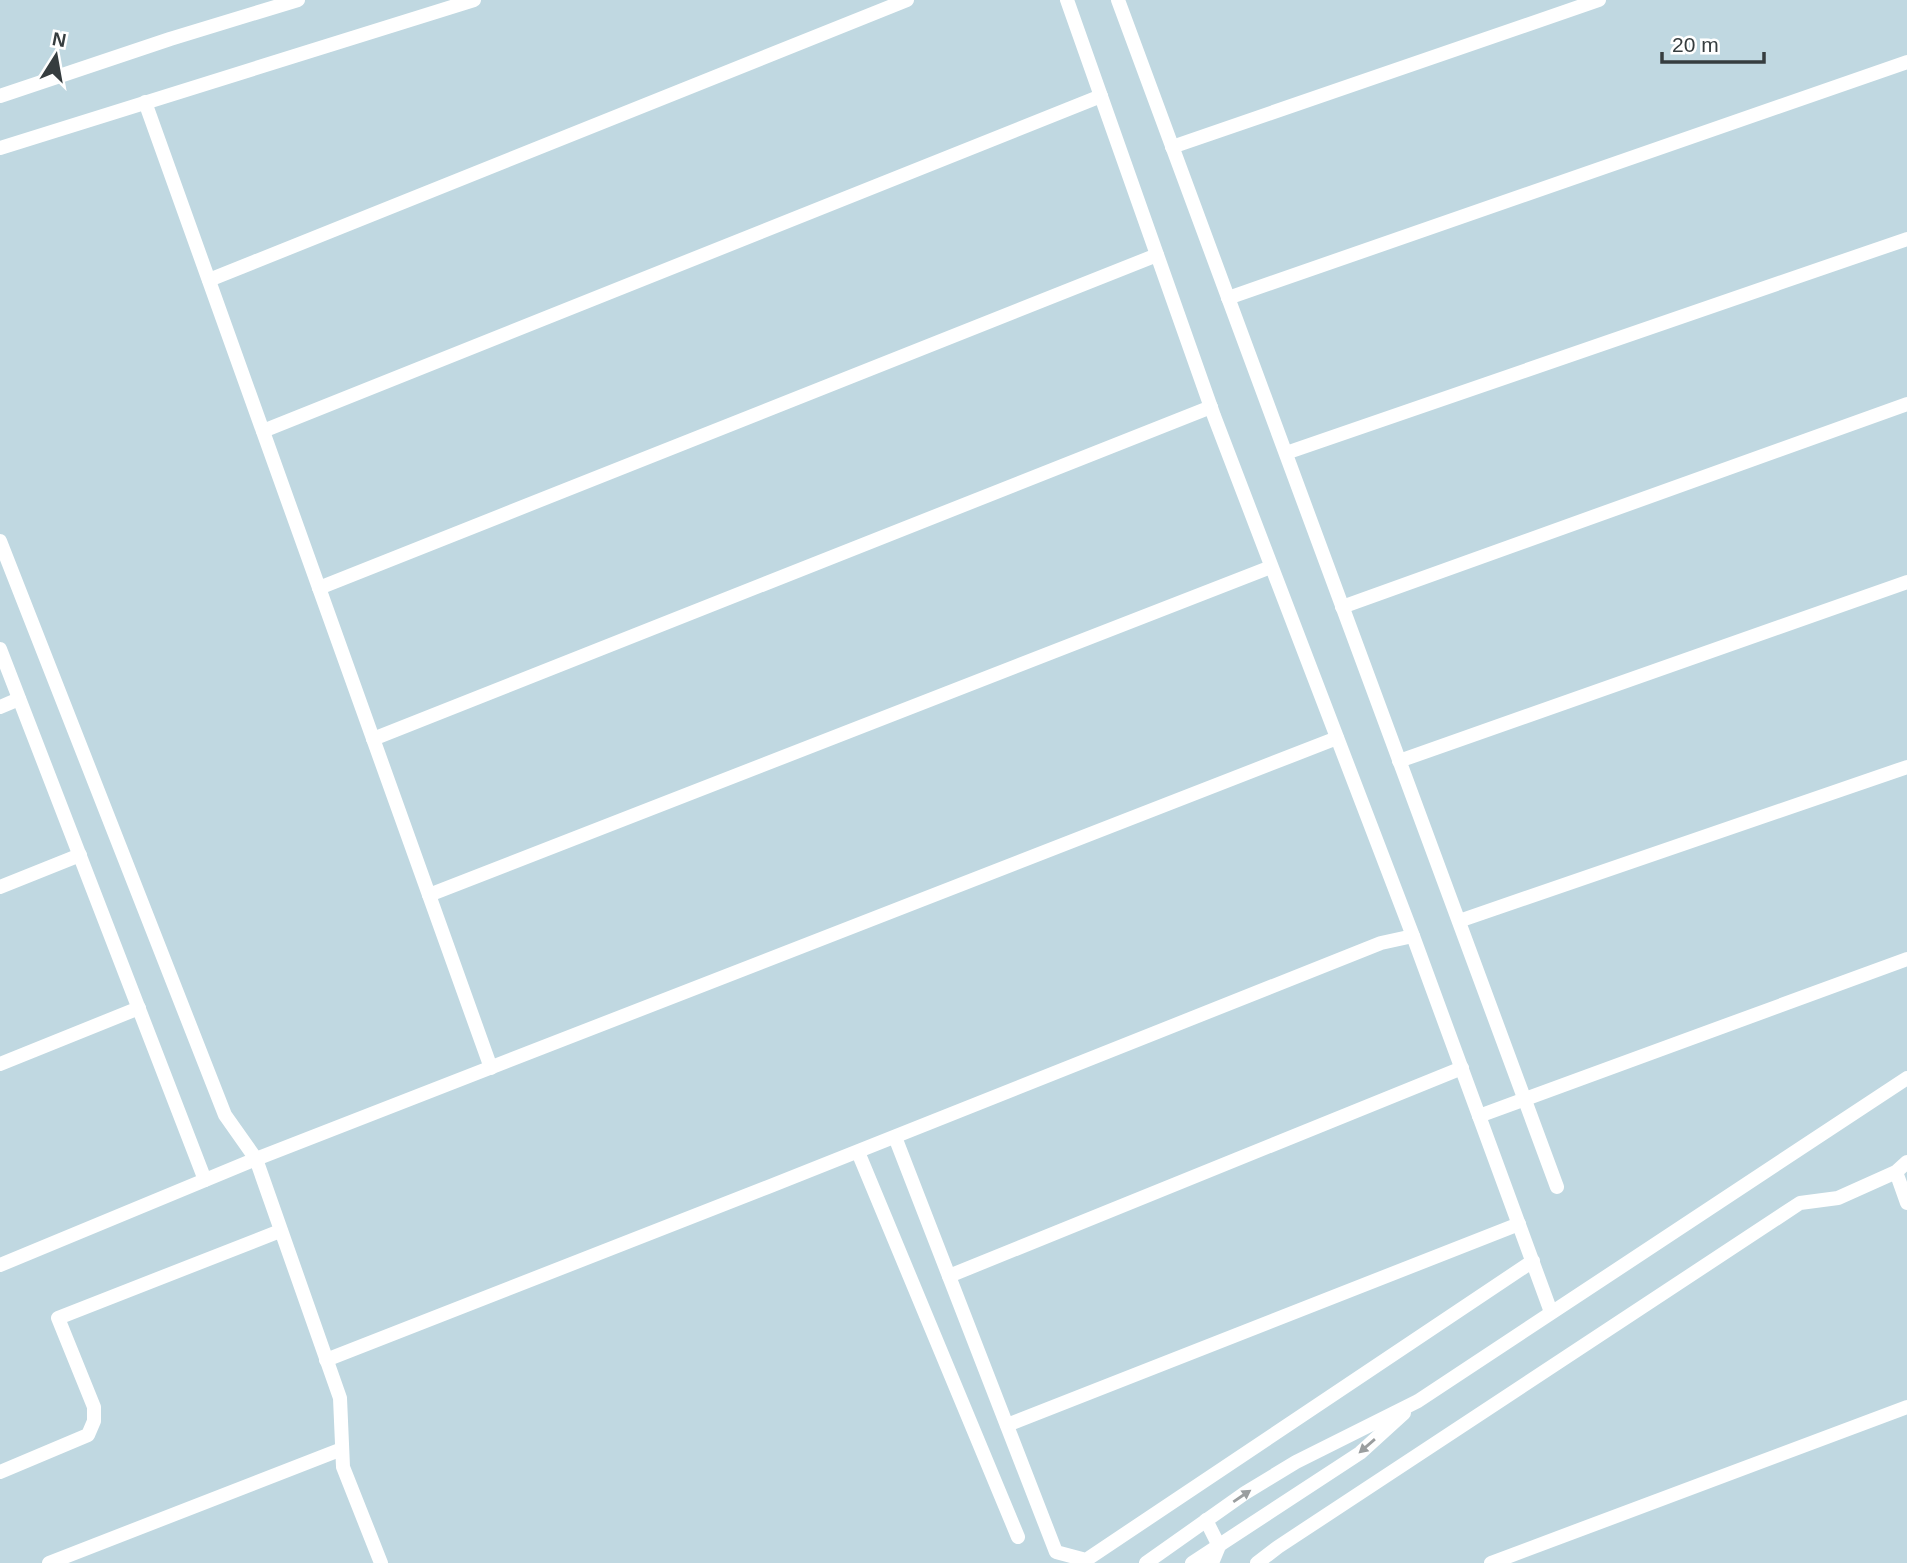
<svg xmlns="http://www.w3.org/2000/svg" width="1907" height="1563" viewBox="0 0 1907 1563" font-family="Arial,sans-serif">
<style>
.built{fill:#c0d8e1}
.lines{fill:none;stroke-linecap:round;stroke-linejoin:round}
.lane{stroke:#fff;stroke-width:14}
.oneway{fill:#9a9e9f}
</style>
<rect width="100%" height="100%" fill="#d4e4eb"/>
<rect class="built" x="0" y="0" width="1907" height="1563"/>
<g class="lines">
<g class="lane">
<polyline points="1067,0 1214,416 1413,936 1551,1312"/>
<polyline points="1118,0 1557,1187"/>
<polyline points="0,96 170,39 298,0"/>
<polyline points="145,102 491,1068"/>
<polyline points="1172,147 1599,0"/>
<polyline points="0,148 474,0"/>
<polyline points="209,280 907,0"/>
<polyline points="1228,298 1907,62"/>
<polyline points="263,431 1101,96"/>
<polyline points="1286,453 1907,239"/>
<polyline points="0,541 225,1115 256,1159 340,1398 343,1467 381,1563"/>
<polyline points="319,588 1157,255"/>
<polyline points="1342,607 1907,404"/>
<polyline points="0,649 205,1180"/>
<polyline points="0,707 19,699"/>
<polyline points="373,739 1211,407"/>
<polyline points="1399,761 1907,582"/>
<polyline points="0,887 80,855"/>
<polyline points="429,895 1271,567"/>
<polyline points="1459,921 1907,767"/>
<polyline points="0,1064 139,1008"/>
<polyline points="1479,1116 1907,959"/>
<polyline points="895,1137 1056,1552 1086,1560 1533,1261"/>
<polyline points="858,1152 1018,1537"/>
<polyline points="1896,1172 1907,1203"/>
<polyline points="0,1265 256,1159 1337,738"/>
<polyline points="949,1276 1462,1068"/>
<polyline points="326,1360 768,1187 1381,943 1413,936"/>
<polyline points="1007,1425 1519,1224"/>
<polyline points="0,1472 88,1435 94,1421 94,1407 58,1318 280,1231"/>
<polyline points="1206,1520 1219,1546 1212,1563"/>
<polyline points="49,1563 342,1449"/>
<polyline points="1146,1563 1245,1493 1296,1462 1418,1401 1907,1078"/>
<polyline points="1192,1563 1360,1453 1404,1413"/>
<polyline points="1257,1563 1278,1547 1800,1203 1838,1198 1896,1172 1907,1162"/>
<polyline points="1491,1563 1907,1407"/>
</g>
</g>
<defs><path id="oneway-solid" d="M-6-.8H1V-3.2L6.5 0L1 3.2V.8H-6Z" transform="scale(1.75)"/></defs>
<g class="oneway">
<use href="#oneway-solid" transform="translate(1367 1446) rotate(139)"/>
<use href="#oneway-solid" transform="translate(1242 1496) rotate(-34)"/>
</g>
<g transform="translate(56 56) rotate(11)" stroke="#ffffff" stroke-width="5" paint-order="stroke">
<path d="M0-5L12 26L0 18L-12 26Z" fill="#363d3f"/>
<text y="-10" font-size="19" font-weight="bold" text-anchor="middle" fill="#363d3f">N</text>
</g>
<path d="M1662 52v10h102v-10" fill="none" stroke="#363d3f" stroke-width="3.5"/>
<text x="1672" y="52" font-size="21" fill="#363d3f" stroke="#ffffff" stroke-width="5" paint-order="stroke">20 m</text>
</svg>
